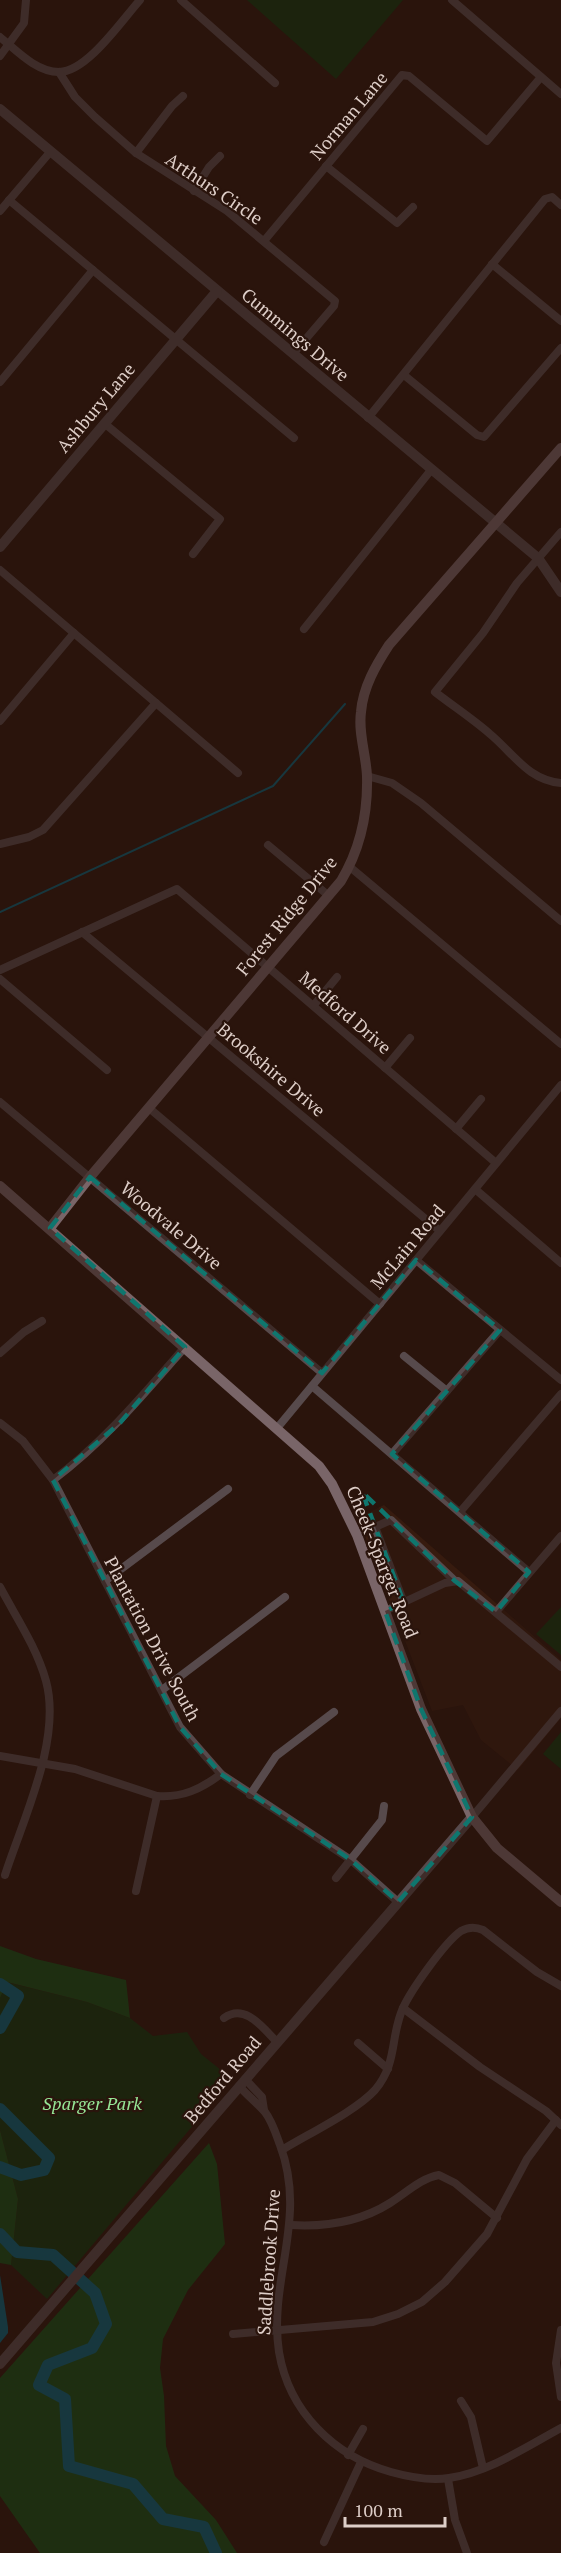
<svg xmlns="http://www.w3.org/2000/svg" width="561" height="2553" viewBox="0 0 561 2553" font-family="'PT Serif',serif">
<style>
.built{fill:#371b0f}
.green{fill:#0c360f}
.forest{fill:#114e17}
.water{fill:#01627a}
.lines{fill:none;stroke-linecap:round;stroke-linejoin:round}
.stream{stroke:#01627a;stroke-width:2}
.river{stroke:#01627a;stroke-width:12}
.minor{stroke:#574a4c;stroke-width:8}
.tertiary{stroke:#574a4c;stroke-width:10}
.secondary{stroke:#796568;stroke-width:10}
.marked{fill:none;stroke:#0f766e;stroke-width:4.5;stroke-dasharray:12 8;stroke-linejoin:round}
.labels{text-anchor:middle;stroke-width:4.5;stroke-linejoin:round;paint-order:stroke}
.street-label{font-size:18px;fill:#decec8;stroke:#2a140c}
.park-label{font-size:18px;font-style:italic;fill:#96e696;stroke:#2a140c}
</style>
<rect width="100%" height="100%" fill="#2a140c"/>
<polygon class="built" points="384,1505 561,1660 561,1718 518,1770 481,1740 463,1705 432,1711 358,1518"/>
<g class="green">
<polygon points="247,0 403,0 336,79"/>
<polygon points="561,1607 561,1655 536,1634"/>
<polygon points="561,1732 561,1769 543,1754"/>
<polygon points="6,1982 87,2002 130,2018 153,2036 187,2032 201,2054 232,2079 47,2299 11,2265 18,2199 0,2130 0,1998"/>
</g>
<g class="forest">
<polygon points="0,1946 36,1959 126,1980 130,2018 87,2002 7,1982 0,1998"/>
<polygon points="0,2130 18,2199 11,2265 0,2263"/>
<polygon points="209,2143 217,2164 225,2244 188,2290 163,2339 160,2368 164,2396 166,2446 175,2476 216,2520 237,2553 40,2553 0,2496 0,2378"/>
</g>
<polygon class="water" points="0,2275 8,2327 8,2333 0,2343"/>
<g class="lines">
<polyline class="stream" points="0,912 273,786 345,704"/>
<g class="river">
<polyline points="0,1984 18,1996 0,2028"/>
<polyline points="0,2109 49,2158 44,2170 21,2175 0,2167"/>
<polyline points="0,2234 17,2252 53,2255 95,2293 106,2324 92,2348 48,2365 39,2385 65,2399 69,2466 133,2484 163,2519 204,2527 216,2553"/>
</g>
<g class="minor">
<polyline points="181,0 275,83"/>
<polyline points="452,0 561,94"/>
<path d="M0 37C16 50 36 72 59 72 87 72 122 20 140 0"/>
<polyline points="0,56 24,23 26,0"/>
<polyline points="59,72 75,97 95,117 136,153 227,211 335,301 334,306 293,354"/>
<polyline points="136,153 172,106 183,96"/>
<polyline points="326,166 397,223 413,207"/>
<polyline points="194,191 209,167 220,156"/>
<polyline points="9,200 294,438"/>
<polyline points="0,211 51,151"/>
<polyline points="264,241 402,75 409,76 487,141 541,77"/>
<polyline points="492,264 561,321"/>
<polyline points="404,375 477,435 484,437 561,348"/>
<polyline points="0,382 93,270"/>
<polyline points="368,418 545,199 552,197 561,205"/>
<polyline points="104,423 220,519 193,554"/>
<path d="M561 532 517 583 483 633 435 692C453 706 473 719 490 734 514 754 528 780 561 783"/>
<polyline points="0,570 238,773"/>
<polyline points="304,629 431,470"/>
<polyline points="0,721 74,633"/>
<polyline points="367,776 392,783 421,803 561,921"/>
<polyline points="0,844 29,837 43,830 156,703"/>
<polyline points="268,845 329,896"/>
<polyline points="350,867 561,1044"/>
<polyline points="82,932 440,1231"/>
<polyline points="0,970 177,889 496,1163"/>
<polyline points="0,979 107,1070"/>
<polyline points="314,1005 337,977"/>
<polyline points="385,1068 410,1038"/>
<polyline points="0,1102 322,1373"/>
<polyline points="149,1108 380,1304"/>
<polyline points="456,1129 481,1099"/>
<polyline points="475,1189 561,1263"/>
<polyline points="416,1260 561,1380"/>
<polyline points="0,1353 24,1332 42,1321"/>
<polyline points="404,1356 447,1391"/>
<polyline points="312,1386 529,1572"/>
<polyline points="0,1423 23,1441 53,1480 180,1727 221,1774 351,1860 398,1902"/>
<polyline points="278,1427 561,1085"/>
<polyline points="392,1454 500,1330"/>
<path d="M53 1480C104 1442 143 1395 185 1347"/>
<polyline points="460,1512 561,1394"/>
<polyline points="375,1527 404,1603"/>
<polyline points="357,1535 391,1520 455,1581"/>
<polyline points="105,1581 228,1489"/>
<path d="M0 1587C16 1617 37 1648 46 1681 62 1740 23 1819 5 1875"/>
<polyline points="385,1611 445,1583 458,1581 561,1667"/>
<polyline points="496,1612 561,1536"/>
<polyline points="162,1690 285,1597"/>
<path d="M0 1756 75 1769 157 1796C182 1798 201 1789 221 1774"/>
<polyline points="250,1795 276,1756 334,1712"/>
<polyline points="472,1817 561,1711"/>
<polyline points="336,1878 382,1820 384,1806"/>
<polyline points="136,1891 157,1796"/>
<polyline points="403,2008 480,2067 546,2111 561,2125"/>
<path d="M224 2018C245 2003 262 2027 277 2042"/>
<polyline points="358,2043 388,2069"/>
<polyline points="245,2079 262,2097 264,2110"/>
<path d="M239 2086C247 2095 257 2103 265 2112 272 2121 276 2134 280 2145 308 2219 268 2280 279 2352 289 2412 334 2456 391 2472 409 2477 430 2481 449 2478 489 2472 526 2447 561 2428"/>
<path d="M282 2150C308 2134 356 2111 375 2090 398 2063 390 2036 403 2008 411 1990 445 1942 461 1931 468 1927 476 1927 483 1930L537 1972 561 1986"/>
<path d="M291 2225C326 2227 360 2222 390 2203 406 2193 421 2178 439 2175L455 2183 497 2218"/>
<polyline points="561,2330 556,2363 561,2397"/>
<polyline points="233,2334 373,2322 398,2314 422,2302 445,2282 487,2234 527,2159 556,2120"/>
<polyline points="461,2401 471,2417 483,2468"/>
<polyline points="348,2455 363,2429"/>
<polyline points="448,2479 455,2520 467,2553"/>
<polyline points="324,2542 361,2462"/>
</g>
<g class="tertiary">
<polyline points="0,109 538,558 561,592"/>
<polyline points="0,547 217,291"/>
<polyline points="0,2364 472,1817"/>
</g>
<g class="secondary">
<polyline points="0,1186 319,1466 332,1484 357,1535 421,1709 472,1817 497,1848 561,1902"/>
<path d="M50 1228 90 1177 341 881C361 848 368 814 367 776 366 754 358 733 361 712 363 687 376 665 389 645L561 448"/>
</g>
</g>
<path d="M0 0H561V2553H0ZM90 1177 322 1373 416 1260 500 1330 392 1454 529 1572 496 1612 455 1581 362 1492 404 1603 385 1611 421 1709 472 1817 398 1902 351 1860 221 1774 180 1727 53 1480 119 1424 185 1347 50 1228Z" fill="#2a140c" fill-opacity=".55" fill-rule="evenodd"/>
<path class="marked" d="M90 1177 322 1373 416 1260 500 1330 392 1454 529 1572 496 1612 455 1581 362 1492 404 1603 385 1611 421 1709 472 1817 398 1902 351 1860 221 1774 180 1727 53 1480 119 1424 185 1347 50 1228Z"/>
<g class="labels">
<g class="street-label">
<text transform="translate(349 116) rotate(-50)" y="6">Norman Lane</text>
<text transform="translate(214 189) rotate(34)" y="6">Arthurs Circle</text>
<text transform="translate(295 335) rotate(40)" y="6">Cummings Drive</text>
<text transform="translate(96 408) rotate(-50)" y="6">Ashbury Lane</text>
<text transform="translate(287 916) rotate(-51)" y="6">Forest Ridge Drive</text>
<text transform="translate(345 1013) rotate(41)" y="6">Medford Drive</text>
<text transform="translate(271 1070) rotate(40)" y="6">Brookshire Drive</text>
<text transform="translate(171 1226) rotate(40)" y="6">Woodvale Drive</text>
<text transform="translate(408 1247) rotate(-50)" y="6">McLain Road</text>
<text transform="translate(382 1562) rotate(68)" y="6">Cheek-Sparger Road</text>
<text transform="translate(152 1639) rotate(62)" y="6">Plantation Drive South</text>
<text transform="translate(223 2080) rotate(-50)" y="6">Bedford Road</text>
<text transform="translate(269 2262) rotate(-86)" y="6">Saddlebrook Drive</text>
</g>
<g class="park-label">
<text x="92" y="2110">Sparger Park</text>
</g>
</g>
<path d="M345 2517v9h100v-9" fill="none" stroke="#decec8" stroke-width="3"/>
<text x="354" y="2517" font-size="18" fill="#decec8" stroke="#2a140c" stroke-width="4.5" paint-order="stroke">100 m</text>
</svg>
